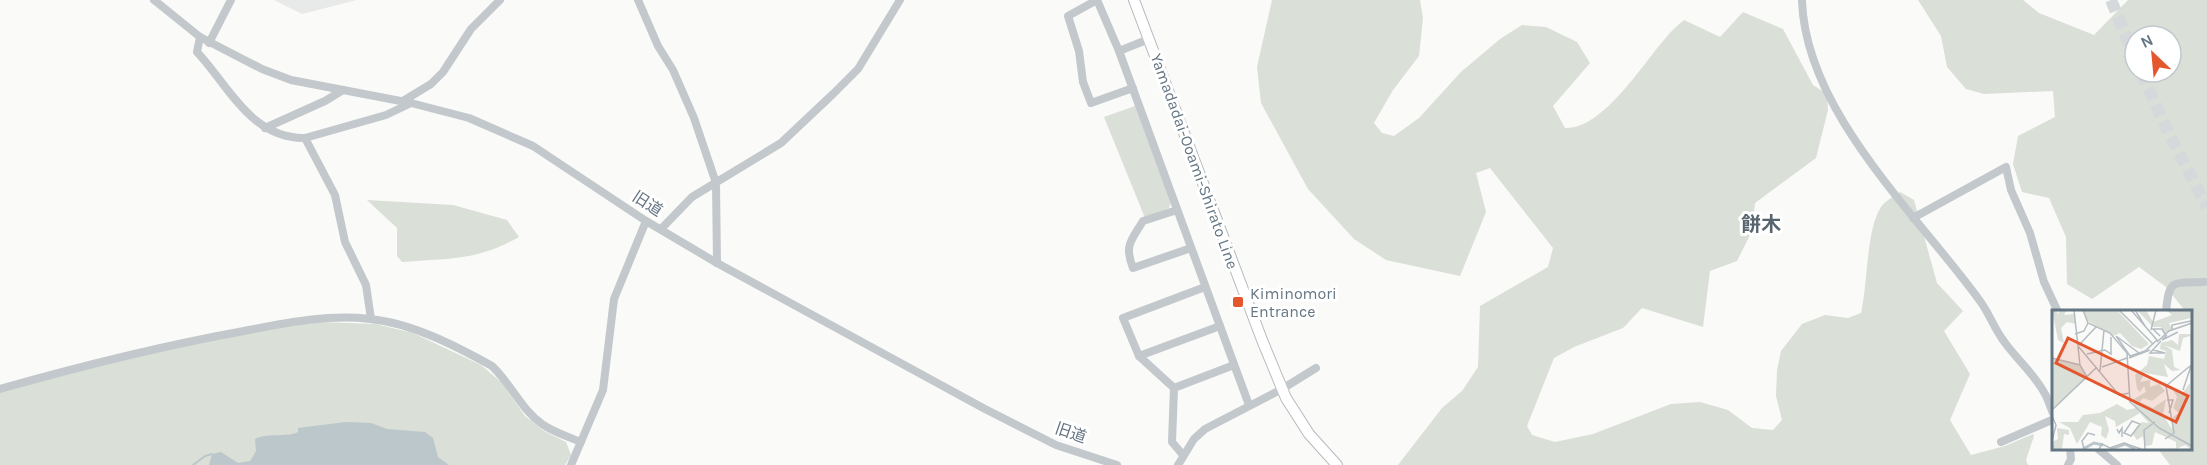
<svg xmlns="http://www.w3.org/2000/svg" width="2207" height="465" viewBox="0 0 2207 465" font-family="Karla,'Noto Sans JP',sans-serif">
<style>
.built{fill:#e8e9e9}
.green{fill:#dadfd7;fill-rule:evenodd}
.water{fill:#bbc7cb}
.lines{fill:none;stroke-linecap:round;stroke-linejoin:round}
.stream{stroke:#bbc7cb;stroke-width:2}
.highway-tunnel{stroke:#d5d9db;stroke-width:12;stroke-dasharray:12 6;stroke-linecap:butt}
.major-casing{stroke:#b5babe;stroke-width:12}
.minor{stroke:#c3c8cc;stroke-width:8}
.major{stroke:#fff;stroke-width:10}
.poi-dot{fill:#e4572e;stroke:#fff;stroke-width:2}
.labels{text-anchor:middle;stroke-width:6;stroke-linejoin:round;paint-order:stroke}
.street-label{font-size:16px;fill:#657683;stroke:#fff}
.poi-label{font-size:16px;fill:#657683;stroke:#fff;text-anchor:start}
.quarter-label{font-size:20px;font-weight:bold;fill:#57646e;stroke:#fff}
.inset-river{fill:none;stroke:#bbc7cb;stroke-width:3}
.inset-road{fill:none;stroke:#b5bdc2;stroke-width:1.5}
.view{fill:#e4572e;fill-opacity:0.15;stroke:#e4572e;stroke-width:3}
.inset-edge{fill:none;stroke:#657683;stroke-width:3}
</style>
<rect width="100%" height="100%" fill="#fafaf8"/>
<polygon class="built" points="274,0 357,0 302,14"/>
<g class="green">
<path d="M1272 0H1420L1423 18 1419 56 1393 90 1374 123 1382 133 1394 136 1419 118 1461 72 1500 39 1522 25 1546 27 1577 42 1590 63 1553 106 1565 128C1602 130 1642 65 1664 40 1670 32 1677 26 1684 20L1720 37 1743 12 1783 29 1813 85 1827 94 1828 110 1816 158 1755 203 1752 231 1737 261 1710 271 1703 327 1642 308 1623 328 1574 347 1554 358 1527 426 1532 435 1555 442 1593 434 1671 404 1700 402 1728 410 1752 428 1773 430 1782 420 1776 396 1777 370 1781 351 1802 324 1825 315 1848 318 1861 313C1868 283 1866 230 1881 207 1885 201 1894 196 1900 192L1914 200 1937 283 1963 311 1944 331 1970 374 1950 420 1971 455 2005 446 2033 434 2034 436 2026 460 2028 465H1398L1442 408 1462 391 1478 367 1480 306 1548 267 1553 248 1490 168 1476 173 1486 212 1460 276 1386 260 1354 239 1308 189 1261 103 1257 67Z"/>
<path d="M1918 0H2023L2039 13 2094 35 2128 0H2207V465H2170L2158 449 2190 448V312H2186L2166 287 2139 267 2092 299 2067 284 2066 237 2049 198 2022 192 2013 164 2018 136 2055 117 2053 91 1984 94 1966 89 1947 67 1941 36ZM2135 36H2171V72H2135Z"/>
<polygon points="1135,106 1171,203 1169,208 1145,218 1104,117"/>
<path d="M367 200 453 205 507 220 519 237C477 261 449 258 402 262L397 256V228Z"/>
<path d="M320 322 376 324 413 333 481 365 501 382 525 416 544 431 566 442 571 455 565 465H0V392C105 365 211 334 320 322Z"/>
</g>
<path class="water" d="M346 422 371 423 387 429 425 432 433 438 438 457 449 465H209L212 454 221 452 238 463 250 461 256 451 255 439C270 432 287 438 298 432V428Z"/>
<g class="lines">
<polyline class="stream" points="193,465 205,456 212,454"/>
<g class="highway-tunnel">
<polyline points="2111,0 2135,58"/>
<polyline points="2141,72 2168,132 2207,207"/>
</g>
<defs>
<polyline id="major" points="1134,0 1262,340 1286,398 1309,434 1337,465"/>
</defs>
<use href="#major" class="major-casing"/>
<g class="minor">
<polyline points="154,0 200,37 262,69 291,80 411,103 469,118 533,146 646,221 717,263 985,409 1056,445 1117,465"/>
<polyline points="638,0 658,46 673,70 694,118 716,183 717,263"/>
<polyline points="1097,0 1119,51 1249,405"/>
<polyline points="1097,0 1068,16 1079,51 1083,82 1091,103 1133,88"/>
<path d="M1802 0C1805 112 1918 215 1980 301 1989 313 1994 328 2003 340 2016 359 2034 373 2045 394 2049 401 2050 408 2054 415"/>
<path d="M200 37 197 52C229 86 251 139 305 138L386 115 411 103"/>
<polyline points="209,43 231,0"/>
<polyline points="1119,51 1149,39"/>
<polyline points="403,101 431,84 443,72 471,29 500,0"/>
<polyline points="265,128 325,101 343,90"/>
<polyline points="305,138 335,195 345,242 366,285 371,319"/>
<path d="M1177 210 1143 221C1131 241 1124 245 1133 268L1191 248"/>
<polyline points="1913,218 2006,167 2011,190 2030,233 2044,282 2058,312"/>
<polyline points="661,229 692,197 781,143 833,94 858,69 900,0"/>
<path d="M2166 312C2169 279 2172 283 2204 282"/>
<polyline points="1139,356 1220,326"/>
<polyline points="1174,388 1234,365"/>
<path d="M0 389C81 366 161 346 244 331 285 323 328 314 370 319 412 323 456 346 492 366 511 384 521 409 542 424 553 432 569 437 581 442"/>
<polyline points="2001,442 2054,419"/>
<polyline points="2097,448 2117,465"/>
<polyline points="1183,455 1172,442 1174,388 1139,356 1123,318 1205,287"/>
<polyline points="571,465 603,390 614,299 646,221"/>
<polyline points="1178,465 1194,439 1205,429 1282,389 1316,368"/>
<polyline points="2068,465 2071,459 2070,448"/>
</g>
<use href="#major" class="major"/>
</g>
<rect class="poi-dot" x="1232" y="296" width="12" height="12" rx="3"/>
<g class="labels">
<g class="street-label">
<text transform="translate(1195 161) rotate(70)" y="6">Yamadadai-Ooami-Shirato Line</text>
<text transform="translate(648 203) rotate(33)" y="6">旧道</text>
<text transform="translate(1071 432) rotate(19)" y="6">旧道</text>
</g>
<g class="poi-label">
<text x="1250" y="299">Kiminomori<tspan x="1250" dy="18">Entrance</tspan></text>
</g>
<g class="quarter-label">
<text x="1761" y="231">餅木</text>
</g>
</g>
<g transform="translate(2052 310)">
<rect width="140" height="140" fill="#fafaf8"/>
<path d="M0 0H5L6 5 8 0H15L12 5 22 4 24 14 15 12 9 18 12 33 6 30ZM31 0H65L97 34 89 39 80 36 68 23 61 26 36 11ZM85 0H94L101 12 120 5 114 0H139V8L117 13 120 19 113 23 109 17H101ZM127 24H139V40L138 26 131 28 128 41 112 35 120 40 122 57 129 60 120 61 112 54 116 67 93 63 88 72 98 70V77L107 74 113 81 100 91 91 88 88 92 101 98 114 89 111 105 120 119 121 107 127 103 121 98 125 87 120 78 129 85 138 73 139 139 133 135 124 139V132L103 122 100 135 93 136 91 126 85 130 81 124 90 112 97 113 88 103 64 117 63 111 53 106 57 120 54 129 49 125 50 117 38 112 25 134 18 118 7 112H26L31 105 48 103 65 94 75 100 84 98 80 90 94 82 92 76 88 82 85 79 83 65 95 55 97 46 112 49 114 41 108 39 109 33 120 30 126 35ZM0 48 27 55 35 68 0 100ZM5 118 17 120V125L12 124 10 139H0V132L6 129Z" fill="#dadfd7"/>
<path class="inset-river" d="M31 139 42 133 51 135M58 139 73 134 83 139"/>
<path class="inset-road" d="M22 0 26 36 67 85 78 83M31 0 36 13 58 23 75 43 78 92 107 118 140 136M67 0 101 34M83 0 93 16M99 20 104 0M120 20V15L139 11M23 24 32 21 36 13M115 25 110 30 126 22M64 26 78 46 93 41 105 30 79 0M64 26 87 43M108 26 101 19H110L113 24M105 32 117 21 140 13M27 35 44 17M26 37 28 55M101 40 113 43H98L109 31M35 44 53 40 59 44V27M0 48 28 55 35 67M77 48 98 40M50 57 75 48M48 61 52 20M131 80 140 53M115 90H121L117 103M0 100 45 57M0 106 4 115 0 131M80 111 88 114 79 126 72 123ZM65 119 67 123 70 118V127M113 129 122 123 114 76 138 56M32 139 30 131 36 123 43 125M47 139 50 134 58 138 72 133 89 139M93 139 92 120 103 112"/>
<path class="view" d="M16 28 136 86 124 112 4 53Z"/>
<rect width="140" height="140" class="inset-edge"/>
</g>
<g transform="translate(2153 54) rotate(334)"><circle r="28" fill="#ffffff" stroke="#c1c8cd" stroke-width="1.5"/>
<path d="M0-4.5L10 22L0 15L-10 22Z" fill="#e4572e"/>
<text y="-9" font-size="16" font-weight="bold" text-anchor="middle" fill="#657683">N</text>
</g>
</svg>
